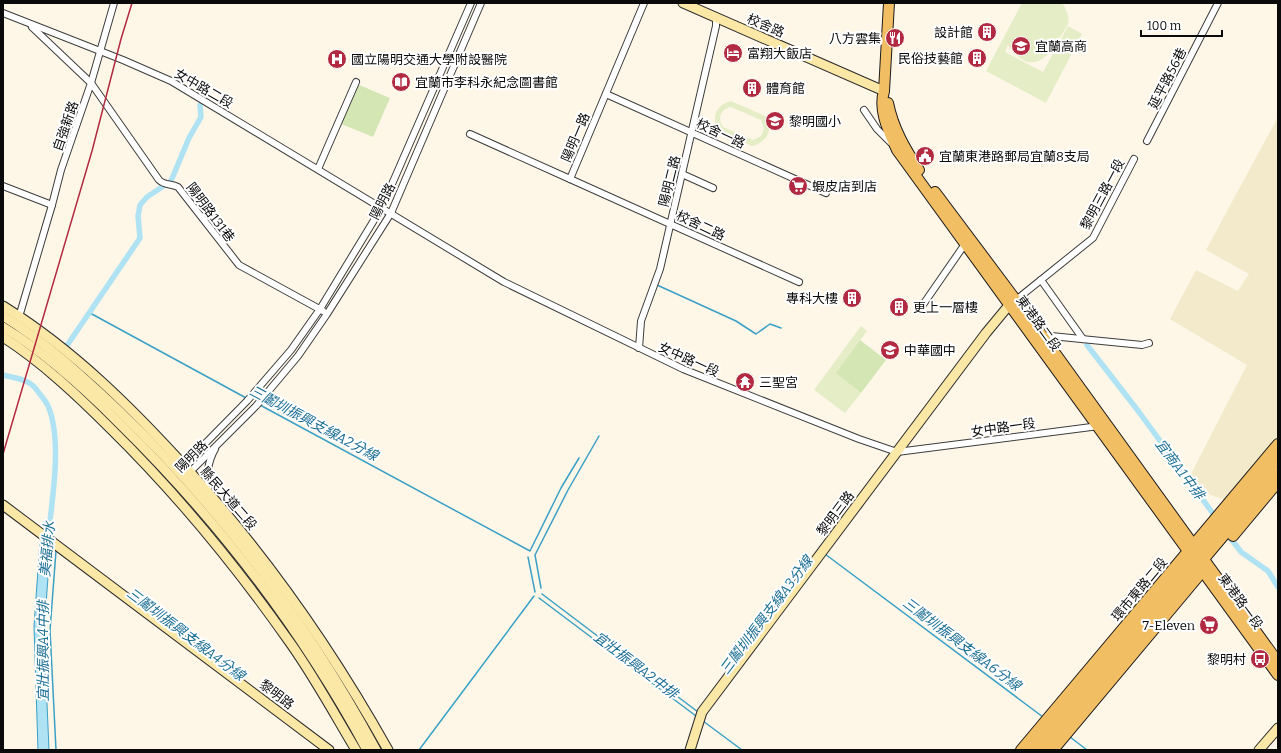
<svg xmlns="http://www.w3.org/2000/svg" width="1281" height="753" viewBox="0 0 1281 753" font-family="Bitter,'Noto Sans TC',serif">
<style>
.farmland{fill:#f2eaca}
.green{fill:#d4e6b4}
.pitch{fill:#e5edc6;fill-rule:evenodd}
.water{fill:#afe2f3;stroke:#3aa0c6}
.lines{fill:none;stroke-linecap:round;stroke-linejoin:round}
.stream{stroke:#3aa0c6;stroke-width:1.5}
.canal{stroke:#afe2f3;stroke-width:5.5}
.street-casing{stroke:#3d3d3d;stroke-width:8}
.secondary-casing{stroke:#2c2c2c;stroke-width:11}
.primary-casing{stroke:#1b1b1b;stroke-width:12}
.street{stroke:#fff;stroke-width:6}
.secondary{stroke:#fbe7a6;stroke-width:9}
.primary{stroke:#f2be64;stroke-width:10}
.rail{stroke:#b22a41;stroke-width:1.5}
.labels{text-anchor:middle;stroke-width:4;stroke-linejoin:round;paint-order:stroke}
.street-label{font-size:13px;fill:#0a0a0a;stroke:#fff}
.poi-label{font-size:13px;fill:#0a0a0a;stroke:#fff;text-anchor:start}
.water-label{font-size:14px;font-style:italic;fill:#1b6e94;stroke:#fff}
</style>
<rect width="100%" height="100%" fill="#fef7e8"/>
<polygon class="farmland" points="1278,117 1278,440 1227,501 1198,490 1190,476 1247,365 1170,319 1196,270 1238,291 1249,274 1206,250"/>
<g class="green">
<polygon points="357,84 390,98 373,137 339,123"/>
<polygon points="860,340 886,360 861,393 835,373"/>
</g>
<g class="pitch">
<path d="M1022 3H1062C1066 8 1070 17 1068 24 1066 28 1063 33 1060 37 1046 63 1028 74 1008 45L1005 52 1043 72 1068 26 1082 34 1046 103 986 71Z"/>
<path d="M731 101 772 119V124L768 123C773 134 762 144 752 146L718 130C711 117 716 105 731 101ZM731 107 761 120 764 129 761 136 753 140 723 127C717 118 721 109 731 107Z"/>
<polygon points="861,326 867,331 836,373 861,393 845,413 814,390"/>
</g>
<polygon class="water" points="40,541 50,549 44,633 49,750 38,750 34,626"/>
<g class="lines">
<g class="stream">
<polyline points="657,285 736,321 756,334 770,324 781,328"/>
<polyline points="90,313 248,399"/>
<polyline points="260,405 530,551 561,488 579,458"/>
<polyline points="861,508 866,498"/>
<polyline points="825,554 1043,717"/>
<polyline points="528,557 535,592"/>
<polyline points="541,588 535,555 568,490 599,436"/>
<polyline points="542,594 698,712"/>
<polyline points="539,598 696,716"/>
<polyline points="703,721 742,750"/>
<polyline points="1070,737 1087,750"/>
<polyline points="56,750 50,630 56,551"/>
<polyline points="419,750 534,596"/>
</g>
<g class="canal">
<polyline points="1087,345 1139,412 1217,519"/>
<polyline points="66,347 140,238 138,216 140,205 147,197 171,181 189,138 201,117 200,105"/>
<path d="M3 375C14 378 29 379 36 389 40 394 46 401 48 406 64 442 50 514 46 553"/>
<polyline points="1229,536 1241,552 1268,571 1278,587"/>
</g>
<defs>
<g id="street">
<polyline points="3,13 123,60 171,81 504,282 683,369 859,439 897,452 1099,426"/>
<path d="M32 27 91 83 159 180C165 186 171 183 178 187L239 265 323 311"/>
<polyline points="606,94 826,193"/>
<polyline points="864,110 877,129 891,143"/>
<polyline points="470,134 570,179 644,3"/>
<polyline points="1147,141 1218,3"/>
<polyline points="318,169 356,82"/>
<polyline points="682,174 713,188"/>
<polyline points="570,179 799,282"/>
<polyline points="3,186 52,205 61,170 91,83 114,3"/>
<polyline points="1041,280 1083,339"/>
<polyline points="1016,300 1093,238 1134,159"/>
<polyline points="920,309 965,244"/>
<polyline points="19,317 52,205"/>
<polyline points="1041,335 1142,345 1149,343"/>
<polyline points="639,348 641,321 660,269 716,26 716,18"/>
<polyline points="182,467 247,401 291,350 320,309 382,207 471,3"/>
<polyline points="188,474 256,406 298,356 327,314 391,213 481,3"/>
<path d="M209 492C206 477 207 463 215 449"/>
</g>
<g id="secondary">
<polyline points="683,3 884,91"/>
<path d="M3 306C74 350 134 410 190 472 267 557 332 650 388 750"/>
<path d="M3 316C45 342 81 375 117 409 221 508 308 624 376 750"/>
<path d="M3 327C46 353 84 388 119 423 217 519 302 630 367 750"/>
<path d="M3 337C43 363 77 395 111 429 178 495 237 567 291 644 315 678 335 715 356 750"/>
<polyline points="3,505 329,750"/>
<polyline points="690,750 702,712 986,333 1010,304 1015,301"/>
<polyline points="1259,750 1278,728"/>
</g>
<g id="primary">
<path d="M889 3 884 91C878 111 889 132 897 150L1278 675"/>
<path d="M888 103C893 128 905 149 919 170"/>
<polyline points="935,192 1042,335 1278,662"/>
<polyline points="1233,536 1278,482"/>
<polyline points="1021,750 1278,444"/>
<polyline points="1032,750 1278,457"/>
<polyline points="1043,750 1278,471"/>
<polyline points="1053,750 1207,566"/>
</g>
</defs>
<use href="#street" class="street-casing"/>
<use href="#secondary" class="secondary-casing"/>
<use href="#primary" class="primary-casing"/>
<use href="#street" class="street"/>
<use href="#secondary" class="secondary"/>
<use href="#primary" class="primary"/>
<polyline class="rail" points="3,454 92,151 121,39 132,3"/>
</g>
<defs>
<symbol id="building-disc" viewBox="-11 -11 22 22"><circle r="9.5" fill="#b22a41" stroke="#fff"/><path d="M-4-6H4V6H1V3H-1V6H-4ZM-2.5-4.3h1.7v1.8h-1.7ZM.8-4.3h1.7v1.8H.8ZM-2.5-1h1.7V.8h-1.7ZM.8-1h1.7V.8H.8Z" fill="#fff"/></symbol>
<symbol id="restaurant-disc" viewBox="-11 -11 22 22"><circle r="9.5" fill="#b22a41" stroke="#fff"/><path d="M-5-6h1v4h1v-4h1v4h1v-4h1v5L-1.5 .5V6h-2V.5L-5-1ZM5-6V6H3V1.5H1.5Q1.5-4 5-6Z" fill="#fff"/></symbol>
<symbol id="school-disc" viewBox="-11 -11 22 22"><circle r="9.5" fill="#b22a41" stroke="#fff"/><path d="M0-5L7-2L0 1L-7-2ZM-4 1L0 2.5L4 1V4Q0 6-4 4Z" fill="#fff"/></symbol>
<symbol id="hotel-disc" viewBox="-11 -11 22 22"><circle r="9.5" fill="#b22a41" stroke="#fff"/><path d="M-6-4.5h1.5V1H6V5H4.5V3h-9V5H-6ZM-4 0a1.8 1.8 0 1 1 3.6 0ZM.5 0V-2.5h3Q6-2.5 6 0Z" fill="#fff"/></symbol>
<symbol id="hospital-disc" viewBox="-11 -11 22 22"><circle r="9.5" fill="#b22a41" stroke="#fff"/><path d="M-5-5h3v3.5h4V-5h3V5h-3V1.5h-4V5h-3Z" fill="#fff"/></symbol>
<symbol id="library-disc" viewBox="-11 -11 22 22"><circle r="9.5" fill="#b22a41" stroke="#fff"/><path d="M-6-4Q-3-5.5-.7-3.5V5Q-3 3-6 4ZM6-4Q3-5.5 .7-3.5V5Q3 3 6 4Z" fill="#fff"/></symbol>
<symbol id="civic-disc" viewBox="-11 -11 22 22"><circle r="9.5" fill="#b22a41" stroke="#fff"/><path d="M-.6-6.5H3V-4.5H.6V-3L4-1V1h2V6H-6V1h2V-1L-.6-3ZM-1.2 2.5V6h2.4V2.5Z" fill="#fff"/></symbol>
<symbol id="supermarket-disc" viewBox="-11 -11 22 22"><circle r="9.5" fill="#b22a41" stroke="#fff"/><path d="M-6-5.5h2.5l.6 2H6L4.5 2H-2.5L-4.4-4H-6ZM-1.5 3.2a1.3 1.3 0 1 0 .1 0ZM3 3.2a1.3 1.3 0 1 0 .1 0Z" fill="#fff"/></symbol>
<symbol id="temple-disc" viewBox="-11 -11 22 22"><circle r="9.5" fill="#b22a41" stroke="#fff"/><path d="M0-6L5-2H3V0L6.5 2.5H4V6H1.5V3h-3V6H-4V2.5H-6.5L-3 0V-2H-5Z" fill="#fff"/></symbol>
<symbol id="bus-disc" viewBox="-11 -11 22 22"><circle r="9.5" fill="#b22a41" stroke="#fff"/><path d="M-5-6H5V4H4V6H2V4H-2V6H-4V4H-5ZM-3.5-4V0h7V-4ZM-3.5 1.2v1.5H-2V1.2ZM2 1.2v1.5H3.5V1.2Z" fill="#fff"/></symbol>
</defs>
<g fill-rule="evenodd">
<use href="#building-disc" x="976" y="21" width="22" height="22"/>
<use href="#restaurant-disc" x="884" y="27" width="22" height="22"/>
<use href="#school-disc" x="1010" y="35" width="22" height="22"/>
<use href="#hotel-disc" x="722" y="42" width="22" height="22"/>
<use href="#building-disc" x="966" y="47" width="22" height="22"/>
<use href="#hospital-disc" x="326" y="48" width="22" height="22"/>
<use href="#library-disc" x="390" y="71" width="22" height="22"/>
<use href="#building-disc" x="741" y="77" width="22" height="22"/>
<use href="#school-disc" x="764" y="110" width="22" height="22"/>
<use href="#civic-disc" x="914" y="145" width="22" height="22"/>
<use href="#supermarket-disc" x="787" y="175" width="22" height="22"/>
<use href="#building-disc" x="841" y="287" width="22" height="22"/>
<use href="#building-disc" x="888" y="296" width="22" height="22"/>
<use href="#school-disc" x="879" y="339" width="22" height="22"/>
<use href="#temple-disc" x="734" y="371" width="22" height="22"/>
<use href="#supermarket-disc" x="1198" y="614" width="22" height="22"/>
<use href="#bus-disc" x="1249" y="648" width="22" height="22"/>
</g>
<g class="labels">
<g class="street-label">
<text transform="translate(766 25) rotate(23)" y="5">校舍路</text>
<text transform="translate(1167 78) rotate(-63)" y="5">延平路56巷</text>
<text transform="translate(204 88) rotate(30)" y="5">女中路二段</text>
<text transform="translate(65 126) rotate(-71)" y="5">自強新路</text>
<text transform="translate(721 133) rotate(25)" y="5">校舍一路</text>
<text transform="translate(575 137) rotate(-67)" y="5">陽明一路</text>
<text transform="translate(669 181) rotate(-76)" y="5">陽明二路</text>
<text transform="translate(1102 194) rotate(-62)" y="5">黎明三路一段</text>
<text transform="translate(382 201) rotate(-63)" y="5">陽明路</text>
<text transform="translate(211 212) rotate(53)" y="5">陽明路131巷</text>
<text transform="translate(701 225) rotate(25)" y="5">校舍二路</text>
<text transform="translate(1039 323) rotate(54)" y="5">東港路二段</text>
<text transform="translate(689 359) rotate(24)" y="5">女中路一段</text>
<text transform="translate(1003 427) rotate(-8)" y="5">女中路一段</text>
<text transform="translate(191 456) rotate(-45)" y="5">陽明路</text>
<text transform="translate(229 498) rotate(49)" y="5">縣民大道二段</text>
<text transform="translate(835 513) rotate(-53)" y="5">黎明三路</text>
<text transform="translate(1139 589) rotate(-50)" y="5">環市東路二段</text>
<text transform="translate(1241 601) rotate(54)" y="5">東港路一段</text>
<text transform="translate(277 694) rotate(37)" y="5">黎明路</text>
</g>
<g class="poi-label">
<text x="973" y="37" text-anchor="end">設計館</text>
<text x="881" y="43" text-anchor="end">八方雲集</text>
<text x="1035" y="51">宜蘭高商</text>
<text x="747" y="58">富翔大飯店</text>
<text x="963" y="63" text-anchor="end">民俗技藝館</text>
<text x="351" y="64">國立陽明交通大學附設醫院</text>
<text x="415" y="87">宜蘭市李科永紀念圖書館</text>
<text x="766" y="93">體育館</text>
<text x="789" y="126">黎明國小</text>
<text x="939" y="161">宜蘭東港路郵局宜蘭8支局</text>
<text x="812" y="191">蝦皮店到店</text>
<text x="838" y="303" text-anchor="end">專科大樓</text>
<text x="913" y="312">更上一層樓</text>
<text x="904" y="355">中華國中</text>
<text x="759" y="387">三聖宮</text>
<text x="1195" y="630" text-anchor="end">7-Eleven</text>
<text x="1246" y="664" text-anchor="end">黎明村</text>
</g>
<g class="water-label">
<text transform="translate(314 423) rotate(28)" y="5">三鬮圳振興支線A2分線</text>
<text transform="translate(1180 469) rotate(53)" y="5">宜商A1中排</text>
<text transform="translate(47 549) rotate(-85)" y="5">美福排水</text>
<text transform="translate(766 615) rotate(-53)" y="5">三鬮圳振興支線A3分線</text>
<text transform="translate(186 634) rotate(37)" y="5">三鬮圳振興支線A4分線</text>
<text transform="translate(962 644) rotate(37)" y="5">三鬮圳振興支線A6分線</text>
<text transform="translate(43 651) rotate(-90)" y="5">宜壯振興A4中排</text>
<text transform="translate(636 665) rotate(37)" y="5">宜壯振興A2中排</text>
</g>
</g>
<rect width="1281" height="753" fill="none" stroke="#0a0a0a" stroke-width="8"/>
<path d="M1141 30v6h81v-6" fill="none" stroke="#0a0a0a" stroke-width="2"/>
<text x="1147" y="30" font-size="12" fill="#0a0a0a" stroke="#ffffff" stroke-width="3" paint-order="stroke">100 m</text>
</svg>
